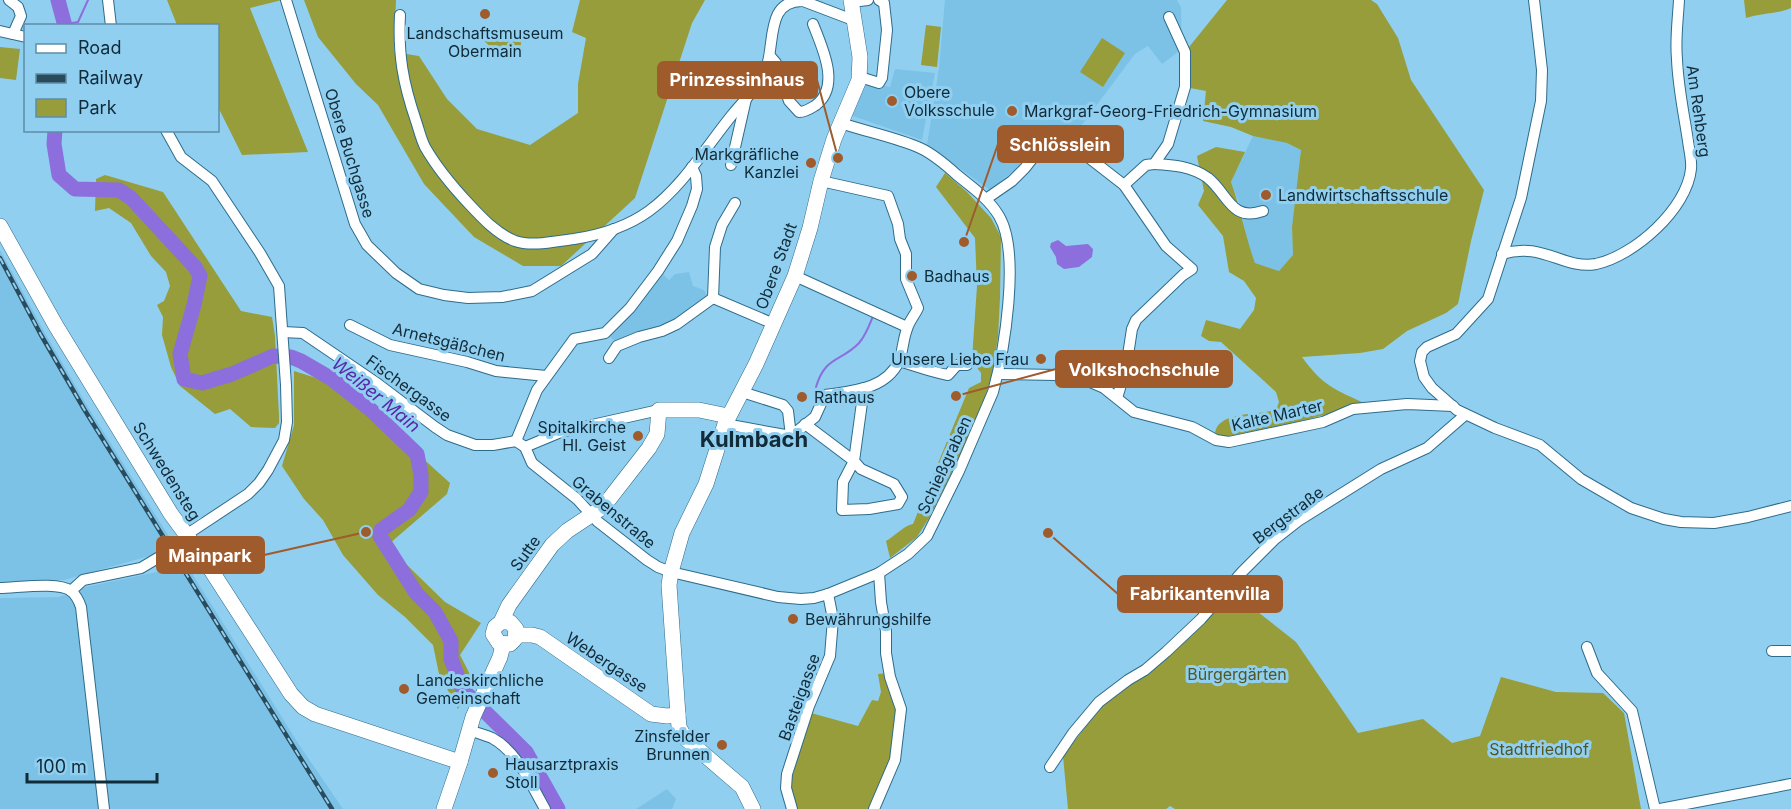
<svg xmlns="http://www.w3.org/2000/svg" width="1791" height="809" viewBox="0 0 1791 809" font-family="Inter,sans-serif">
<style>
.built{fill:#7cc2e7}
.green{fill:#969d3a}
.water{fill:#8c6fdc}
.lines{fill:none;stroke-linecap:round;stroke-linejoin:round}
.stream{stroke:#8c6fdc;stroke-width:2}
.river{stroke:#8c6fdc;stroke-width:15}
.street-casing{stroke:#2e6c8b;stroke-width:12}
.secondary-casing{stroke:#2e6c8b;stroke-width:16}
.street{stroke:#fff;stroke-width:10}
.secondary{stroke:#fff;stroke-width:15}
.rail-casing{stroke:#2a4b5c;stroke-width:4.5}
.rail{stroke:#91cff1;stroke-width:2;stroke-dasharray:7;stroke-linecap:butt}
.poi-dot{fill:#9f5b2c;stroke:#91cff1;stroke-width:2}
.labels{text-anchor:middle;stroke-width:6;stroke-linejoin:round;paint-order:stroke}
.poi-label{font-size:16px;fill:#112b38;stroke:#91cff1;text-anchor:start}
.street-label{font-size:16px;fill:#112b38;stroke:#91cff1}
.park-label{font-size:16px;fill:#525721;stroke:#91cff1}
.water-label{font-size:18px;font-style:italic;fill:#5828a9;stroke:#91cff1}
.district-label{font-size:22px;font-weight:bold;fill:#112b38;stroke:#91cff1}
.leader{fill:none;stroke:#9f5b2c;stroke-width:2}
.callout-dot{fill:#9f5b2c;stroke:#91cff1;stroke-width:2}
.callout{fill:#9f5b2c;stroke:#9f5b2c;stroke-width:2}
.callout-label{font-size:18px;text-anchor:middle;font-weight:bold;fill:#fff}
</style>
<rect width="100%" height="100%" fill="#91cff1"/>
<g class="built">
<polygon points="945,0 1177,0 1181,7 1182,49 1162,64 1148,46 1135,54 1072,138 1057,129 1045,130 1017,168 990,190 927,145 939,68"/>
<polygon points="895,69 935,73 922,140 850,115 862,80 890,87"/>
<polygon points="1253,136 1287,143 1301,150 1292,227 1293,255 1279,271 1255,263 1248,245 1240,205 1231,182"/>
<polygon points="0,250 45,333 88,407 298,743 343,809 0,809 0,598 59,597 86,587 171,569 160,553 64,580 0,582"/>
<polygon points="660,271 669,280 675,274 689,272 693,286 704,290 709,299 674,323 617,344 608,334"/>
<polygon points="667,789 676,799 672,809 636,809"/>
</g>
<g class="green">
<polygon points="167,0 282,0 250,8 308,152 242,155 218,107 218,26 177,25"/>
<polygon points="304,0 396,0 394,52 419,56 447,99 477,129 530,145 578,113 578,84 586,38 572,32 580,0 705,0 692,23 635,198 561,266 523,266 474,237 424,184 378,105 356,84 318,37"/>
<path d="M1227 0H1371L1377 4 1398 38 1411 80 1484 190 1471 241 1458 304 1446 313 1407 331 1383 349 1360 353 1302 357C1323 386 1334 389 1366 404L1305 420 1225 437 1215 435C1215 411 1259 415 1276 410L1279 402 1276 392 1221 342 1209 341 1201 336 1206 320 1240 329 1254 310 1256 298 1244 281 1229 272 1223 236 1198 205 1204 191 1197 156 1216 147 1245 152 1231 182C1241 209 1245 236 1255 263L1279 271 1293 255 1292 227 1301 150 1287 143 1253 136 1231 127 1203 121 1206 91 1185 87V52Z"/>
<path d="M1744 0H1791V8C1778 14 1761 13 1746 18Z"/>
<polygon points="926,25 941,27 937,67 921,65"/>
<polygon points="520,30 521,45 509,48 500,56 478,35"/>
<polygon points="1102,38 1125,53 1103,87 1080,72"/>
<polygon points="0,47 20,49 16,80 0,78"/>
<path d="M945 173 967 192 991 218 1001 237 1000 298 998 337 992 373 983 405 970 435 929 518 917 537 890 558 886 541C895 536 903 526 913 524L969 388 981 382V373L976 366 972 365V359L977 286 975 238 936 187Z"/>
<polygon points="105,175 163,192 241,311 272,317 275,336 279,416 279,423 275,428 251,427 230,409 215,414 180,386 171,367 162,335 163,317 157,305 164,301 170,286 166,272 151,256 131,223 109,208 95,211 96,179"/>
<polygon points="294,371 326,381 354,401 388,427 450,483 447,494 389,544 407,565 445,602 481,623 460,655 474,682 458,709 439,674 433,645 405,617 378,595 343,555 323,520 304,499 282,466 294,425"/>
<polygon points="1230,590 1296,642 1358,733 1423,719 1452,743 1480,736 1501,677 1556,692 1603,693 1624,713 1641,809 1175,809 1170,806 1166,809 1068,809 1063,756 1104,703 1163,662"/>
<polygon points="888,673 899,710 893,759 874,809 795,809 789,781 811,713 858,726 872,700 878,701 881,692 878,674"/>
</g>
<polygon class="water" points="1058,240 1066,246 1088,244 1093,249 1092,257 1079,267 1064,269 1057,264 1056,257 1050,247 1051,243"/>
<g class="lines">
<g class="stream">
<polyline points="66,24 78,22 88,0"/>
<path d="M816 387C825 356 841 362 859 343 866 335 869 326 873 316"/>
</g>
<g class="river">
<polyline points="58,0 65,26"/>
<polyline points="55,130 54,144 59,175 75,189 119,190 131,198 195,267 200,276 194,305 180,354 184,379 202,383 232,374 273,356 291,357 301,361 332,379 370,409 417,454 421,475 421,492 409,510 381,530 380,536 416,593 435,612 451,641 451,659 463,690 526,752 558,809"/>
</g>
<defs>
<g id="street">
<polyline points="9,0 18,7 21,16 13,34"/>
<polyline points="108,0 111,26"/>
<polyline points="286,0 355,224 367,245 396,273 419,289 444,295 468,298 502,297 532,291 592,254 614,229"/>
<polyline points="1534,0 1542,70 1541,101 1521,198 1488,299 1456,334 1427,347 1422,352 1420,361 1424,377 1432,388 1457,410 1495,428 1540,445 1581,479 1631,508 1664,519 1681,522 1714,523 1748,517 1791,506"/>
<polyline points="851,2 868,0"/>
<path d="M400 15C398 55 403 83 416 121 419 130 421 139 425 147 437 168 453 187 469 204 482 218 497 234 515 241 533 247 556 241 574 239 600 235 627 227 649 211 683 186 706 147 732 115 743 101 758 88 765 72 776 47 764 0 803 1L853 20"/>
<polyline points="0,31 26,37"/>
<path d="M770 56 776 63 789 101 799 112C806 112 811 108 816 105 841 86 822 47 813 24"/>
<polyline points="860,77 879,83 882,78 887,30 884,3 879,0"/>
<polyline points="166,130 181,157 212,181 260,253 279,286 286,385 287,422 284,440 268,470 259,483 248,494 186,535"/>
<path d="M1154 164C1173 165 1191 166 1208 178 1228 194 1231 222 1263 211"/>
<polyline points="731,165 746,99"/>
<polyline points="1124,185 1146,165 1154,164 1168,144 1185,87 1185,52 1169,17"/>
<polyline points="986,199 1012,181 1025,168 1047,140 1056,135 1061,136 1124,185 1166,246 1192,269 1183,275 1136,320 1132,329 1126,368 1117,398"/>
<path d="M1502 254C1542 241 1564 270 1596 264 1634 256 1687 209 1691 169 1692 160 1689 150 1688 141 1684 114 1678 87 1677 59 1675 40 1678 19 1679 0"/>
<polyline points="795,276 907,327"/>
<polyline points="713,298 715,247 722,225 735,203"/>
<polyline points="713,298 774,324"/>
<polyline points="350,325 390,345 467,362 496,371 546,376"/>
<polyline points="283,332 303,333 378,384 435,427 447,435 475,445 493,445 516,441"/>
<polyline points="609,358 617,346 639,337 662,331 677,324 713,298"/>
<path d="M899 361C916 366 931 372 948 375L957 365H967"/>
<polyline points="998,374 1055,375 1090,382 1104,388 1134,412 1192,427 1216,440 1229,442 1323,422 1353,409 1407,404 1453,406"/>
<polyline points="742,392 783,405 788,411 791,436"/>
<path d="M725 424 791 436 815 417 825 395C851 391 886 390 899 361 903 351 903 339 907 329 909 321 915 315 918 308L906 279V254L900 239 898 224 888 196 821 181"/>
<polyline points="805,424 854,461 861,469 894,484 902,497 898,504 869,509 842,510 843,482 854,461 864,388"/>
<path d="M516 441 525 447 532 463 577 499 597 521 647 560 658 567 671 572 778 597 801 599 814 598 828 594 879 573 908 554 927 536 959 471 993 392C1004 352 1021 253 999 216 989 199 972 187 957 175 946 165 933 154 920 148 895 137 867 132 841 123"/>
<polyline points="516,441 537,390 574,339 605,333 630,308 658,271 677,241 692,206 697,189 696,176 692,167"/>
<polyline points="525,447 561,432 659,410"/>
<path d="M0 588C16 588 59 581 71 591 76 595 79 601 81 607L104 809"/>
<polyline points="71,591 83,580 141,568 161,556"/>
<polyline points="1587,647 1597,673 1632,711 1655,809"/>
<polyline points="1772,651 1791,651"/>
<path d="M470 730C477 733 485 735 492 738 518 752 531 785 545 809"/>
<polyline points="1050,767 1073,733 1099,702 1128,680 1145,670 1166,652 1201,619 1242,572 1275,539 1298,521 1381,469 1427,448 1465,415"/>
<polyline points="792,809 786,788 787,774 809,706 830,656 833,619 828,594"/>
<polyline points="874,809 895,760 901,709 890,677 886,653 886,631 881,602 879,573"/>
<polyline points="1660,809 1791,784"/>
</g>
<g id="secondary">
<polyline points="0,226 56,326 171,514 202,556 291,694 303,707 315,714 460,762"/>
<polyline points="501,622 510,622 516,629 515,639 510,644 499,643 493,634 495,627 501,622 509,605 552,545 567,531 603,507 649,448 657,434 659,410 699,410 728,416"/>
<polyline points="517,635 532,635 540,637 651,714 667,716 678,715"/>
<polyline points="444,809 460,762 473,717 500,657 503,645"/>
<polyline points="753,809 742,787 685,738 679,727 678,715 669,585 671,572 682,533 706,484 725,424 756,364 795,276 810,228 821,181 834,139 859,80 860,57 851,0"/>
</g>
</defs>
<use href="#street" class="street-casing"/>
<use href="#secondary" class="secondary-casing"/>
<use href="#street" class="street"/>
<use href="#secondary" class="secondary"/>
<defs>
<polyline id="rail" points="0,258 41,335 84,409 332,809"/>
</defs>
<use href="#rail" class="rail-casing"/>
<use href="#rail" class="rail"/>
</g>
<g class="poi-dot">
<circle cx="485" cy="14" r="6"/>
<circle cx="892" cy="101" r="6"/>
<circle cx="1012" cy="111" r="6"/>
<circle cx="811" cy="163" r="6"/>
<circle cx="1266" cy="195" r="6"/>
<circle cx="912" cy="276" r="6"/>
<circle cx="1041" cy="359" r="6"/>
<circle cx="802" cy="397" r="6"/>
<circle cx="638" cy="436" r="6"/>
<circle cx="793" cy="619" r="6"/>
<circle cx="404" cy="689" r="6"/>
<circle cx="722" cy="745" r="6"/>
<circle cx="493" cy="773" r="6"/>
</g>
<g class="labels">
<g class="poi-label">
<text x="485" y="39" text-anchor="middle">Landschaftsmuseum<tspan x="485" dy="18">Obermain</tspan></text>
<text x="904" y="98">Obere<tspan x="904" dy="18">Volksschule</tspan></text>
<text x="1024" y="117">Markgraf-Georg-Friedrich-Gymnasium</text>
<text x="799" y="160" text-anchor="end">Markgräfliche<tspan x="799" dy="18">Kanzlei</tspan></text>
<text x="1278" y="201">Landwirtschaftsschule</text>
<text x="924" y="282">Badhaus</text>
<text x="1029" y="365" text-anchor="end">Unsere Liebe Frau</text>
<text x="814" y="403">Rathaus</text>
<text x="626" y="433" text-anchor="end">Spitalkirche<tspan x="626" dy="18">Hl. Geist</tspan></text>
<text x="805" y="625">Bewährungshilfe</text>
<text x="416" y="686">Landeskirchliche<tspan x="416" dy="18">Gemeinschaft</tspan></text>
<text x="710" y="742" text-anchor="end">Zinsfelder<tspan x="710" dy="18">Brunnen</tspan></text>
<text x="505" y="770">Hausarztpraxis<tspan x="505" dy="18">Stoll</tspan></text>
</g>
<g class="street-label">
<text transform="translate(1699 111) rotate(82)" y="6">Am Rehberg</text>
<text transform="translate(350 153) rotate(73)" y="6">Obere Buchgasse</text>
<text transform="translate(776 266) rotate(-70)" y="6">Obere Stadt</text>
<text transform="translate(449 342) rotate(14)" y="6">Arnetsgäßchen</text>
<text transform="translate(409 388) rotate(36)" y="6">Fischergasse</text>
<text transform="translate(1277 415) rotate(-13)" y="6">Kalte Marter</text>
<text transform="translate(944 465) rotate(-65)" y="6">Schießgraben</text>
<text transform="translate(167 471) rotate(58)" y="6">Schwedensteg</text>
<text transform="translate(614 512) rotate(40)" y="6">Grabenstraße</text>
<text transform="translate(1288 515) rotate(-37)" y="6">Bergstraße</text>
<text transform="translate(525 553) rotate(-54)" y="6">Sutte</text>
<text transform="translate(607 662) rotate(34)" y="6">Webergasse</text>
<text transform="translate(799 697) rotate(-70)" y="6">Basteigasse</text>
</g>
<g class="park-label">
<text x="1237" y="680">Bürgergärten</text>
<text x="1539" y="755">Stadtfriedhof</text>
</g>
<g class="water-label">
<text transform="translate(376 395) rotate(39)" y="6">Weißer Main</text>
</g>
<g class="district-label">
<text x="754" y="447">Kulmbach</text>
</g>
</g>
<path class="leader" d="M838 158L817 80M964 242L998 144M956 396L1056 369M366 532L264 555M1048 533L1118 594"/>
<g class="callout-dot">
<circle cx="838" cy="158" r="6"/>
<circle cx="964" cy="242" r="6"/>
<circle cx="956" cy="396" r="6"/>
<circle cx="366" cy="532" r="6"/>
<circle cx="1048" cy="533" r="6"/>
</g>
<g class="callout">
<rect x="658" y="62" width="159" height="36" rx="6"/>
<rect x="998" y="126" width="125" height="36" rx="6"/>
<rect x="1056" y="351" width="176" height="36" rx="6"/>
<rect x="157" y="537" width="107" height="36" rx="6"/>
<rect x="1118" y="576" width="164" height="36" rx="6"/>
</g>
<g class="callout-label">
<text x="737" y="86">Prinzessinhaus</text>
<text x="1060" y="151">Schlösslein</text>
<text x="1144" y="376">Volkshochschule</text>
<text x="210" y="562">Mainpark</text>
<text x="1200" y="600">Fabrikantenvilla</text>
</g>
<rect x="24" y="24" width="195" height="108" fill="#91cff1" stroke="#5e8da7" stroke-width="1.5"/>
<rect x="36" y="44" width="30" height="9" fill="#ffffff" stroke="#5e8da7" stroke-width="1.5"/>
<text x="78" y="54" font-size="18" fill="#112b38">Road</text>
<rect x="36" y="74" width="30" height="9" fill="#2a4b5c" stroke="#5e8da7" stroke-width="1.5"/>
<text x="78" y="84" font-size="18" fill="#112b38">Railway</text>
<rect x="36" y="99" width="30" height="18" fill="#969d3a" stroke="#5e8da7" stroke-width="1.5"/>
<text x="78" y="114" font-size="18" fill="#112b38">Park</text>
<path d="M27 773v9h130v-9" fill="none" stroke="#112b38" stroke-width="3"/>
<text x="36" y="773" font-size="18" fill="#112b38" stroke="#91cff1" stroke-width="4.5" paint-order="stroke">100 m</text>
</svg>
